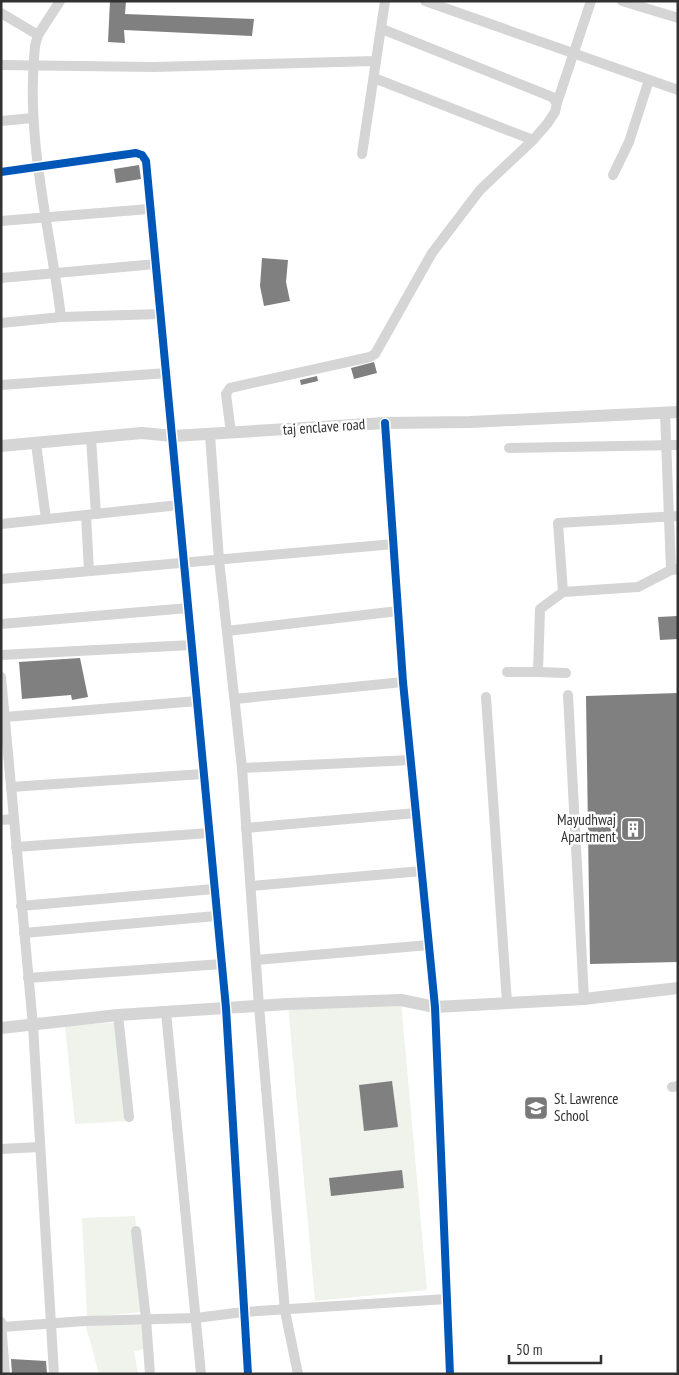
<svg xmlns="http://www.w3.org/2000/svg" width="679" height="1375" viewBox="0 0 679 1375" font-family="'PT Sans Narrow',sans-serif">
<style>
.green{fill:#f0f3ec}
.building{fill:#808080}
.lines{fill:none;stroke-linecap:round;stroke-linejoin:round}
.minor{stroke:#d5d5d5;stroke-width:10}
.tertiary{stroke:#d5d5d5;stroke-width:12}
.cycleway-casing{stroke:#fff;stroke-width:11}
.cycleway{stroke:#0057b8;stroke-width:8}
.labels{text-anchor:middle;stroke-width:5;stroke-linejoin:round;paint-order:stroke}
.street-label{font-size:15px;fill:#313131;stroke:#fff}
.poi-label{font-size:15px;fill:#313131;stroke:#fff;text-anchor:end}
</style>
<rect width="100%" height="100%" fill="#fff"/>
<g class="green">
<polygon points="401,1001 427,1290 315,1301 288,1005"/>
<polygon points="119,1022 128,1121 75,1124 65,1026"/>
<polygon points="135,1216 142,1312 87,1317 82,1218"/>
<polygon points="85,1323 142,1325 148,1349 134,1351 138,1374 99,1374"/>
</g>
<g class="building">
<polygon points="110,1 126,1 125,14 254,19 252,36 124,30 125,43 108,42"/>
<polygon points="139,165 141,179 116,183 114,169"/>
<polygon points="262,258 288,260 286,282 290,301 264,306 260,286"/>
<polygon points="374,362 377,373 354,379 351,368"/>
<polygon points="317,376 318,381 301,385 300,380"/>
<polygon points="678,616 678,639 660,640 658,617"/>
<polygon points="80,658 88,697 72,700 71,695 22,699 19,662"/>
<polygon points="678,693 678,962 590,964 586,696"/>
<polygon points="392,1081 398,1127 364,1131 359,1085"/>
<polygon points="402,1170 404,1188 331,1196 329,1178"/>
<polygon points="11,1359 46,1361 47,1374 12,1374"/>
</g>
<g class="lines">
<g class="minor">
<path d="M60 1 38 35 35 46C25 138 50 227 61 317"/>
<polyline points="425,1 678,90"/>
<polyline points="622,1 678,18"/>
<polyline points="1,13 38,35"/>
<polyline points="1,65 154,67 376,61"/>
<polyline points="374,78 533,140"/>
<polyline points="557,103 591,1"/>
<polyline points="1,121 33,118"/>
<polyline points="362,154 385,1"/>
<polyline points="1,172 136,153 142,155 146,161 226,1008 248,1374"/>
<polyline points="613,175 629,142 649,80"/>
<polyline points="1,221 149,209"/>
<polyline points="1,278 156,264"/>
<polyline points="1,323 61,317 160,314"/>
<polyline points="1,385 167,373"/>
<polyline points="665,413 671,570"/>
<polyline points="385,423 403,682 435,1007 450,1374"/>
<polyline points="231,433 226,394 230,388 370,357 375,354 432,253 480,190 533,140 547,124 555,112 557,103 552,97 382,29"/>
<polyline points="210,435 219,560 242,768 259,1006 285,1311 298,1374"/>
<polyline points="91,438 96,514"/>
<polyline points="36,444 46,519"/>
<polyline points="509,448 678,445"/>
<polyline points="86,515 89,571"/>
<polyline points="678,516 558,523 563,592 638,587 671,570 678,569"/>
<polyline points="1,524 179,505"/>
<polyline points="1,579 394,544"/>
<polyline points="563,592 540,609 538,672 566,673"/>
<polyline points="1,624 188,608"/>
<polyline points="227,631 398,611"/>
<polyline points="1,655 192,645"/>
<polyline points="507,672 538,672"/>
<polyline points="1,677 33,1026 54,1374"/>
<polyline points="568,695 584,999"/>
<polyline points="486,697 507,1003"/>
<polyline points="235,699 403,682"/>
<polyline points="5,717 197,701"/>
<polyline points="242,768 411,760"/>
<polyline points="11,787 203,774"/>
<polyline points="1,820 14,819"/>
<polyline points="246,828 416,813"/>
<polyline points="16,847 209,833"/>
<polyline points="251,886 422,871"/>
<polyline points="21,906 214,889"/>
<polyline points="24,933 216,916"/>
<polyline points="256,960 429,945"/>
<polyline points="28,978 222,964"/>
<polyline points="166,1012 201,1374"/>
<polyline points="118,1015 129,1117"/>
<polyline points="672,1087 678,1086"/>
<polyline points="1,1149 39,1147"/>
<polyline points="136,1231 146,1319 150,1374"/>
<polyline points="1,1322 5,1374"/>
<polyline points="2,1327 85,1321 196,1318 243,1312 447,1299"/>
</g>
<g class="tertiary">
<polyline points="1,446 142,433 173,436 385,423 470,422 678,412"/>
<polyline points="1,1028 118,1015 287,1004 401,1000 435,1007 584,999 678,988"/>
</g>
<defs>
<g id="cycleway">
<polyline points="1,172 136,153 142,155 146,161 226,1008 248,1374"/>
<polyline points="385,423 403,682 435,1007 450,1374"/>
</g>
</defs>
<use href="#cycleway" class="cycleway-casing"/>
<use href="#cycleway" class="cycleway"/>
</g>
<defs>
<symbol id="building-square" viewBox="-11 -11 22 22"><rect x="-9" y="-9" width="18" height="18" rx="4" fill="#797979" stroke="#fff"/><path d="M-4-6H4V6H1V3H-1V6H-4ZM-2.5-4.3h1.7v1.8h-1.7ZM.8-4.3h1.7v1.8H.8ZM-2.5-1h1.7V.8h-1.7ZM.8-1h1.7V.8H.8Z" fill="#fff"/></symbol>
<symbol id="school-square" viewBox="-11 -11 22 22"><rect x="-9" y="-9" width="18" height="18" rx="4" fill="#797979" stroke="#fff"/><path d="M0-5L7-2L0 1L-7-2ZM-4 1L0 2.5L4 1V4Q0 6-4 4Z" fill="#fff"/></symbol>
</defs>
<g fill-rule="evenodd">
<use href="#building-square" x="619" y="815" width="28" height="28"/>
<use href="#school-square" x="522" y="1094" width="28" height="28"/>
</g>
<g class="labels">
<g class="street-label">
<text transform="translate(324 427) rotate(-4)" y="5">taj enclave road</text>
</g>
<g class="poi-label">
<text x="616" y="825">Mayudhwaj<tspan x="616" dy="17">Apartment</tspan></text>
<text x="554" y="1104" text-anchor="start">St. Lawrence<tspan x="554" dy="17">School</tspan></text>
</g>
</g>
<rect width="679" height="1375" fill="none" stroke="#313131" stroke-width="5"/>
<path d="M509 1355v8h92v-8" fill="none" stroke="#313131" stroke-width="2.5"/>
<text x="516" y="1355" font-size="15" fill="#313131" stroke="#ffffff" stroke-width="4" paint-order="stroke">50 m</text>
</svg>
